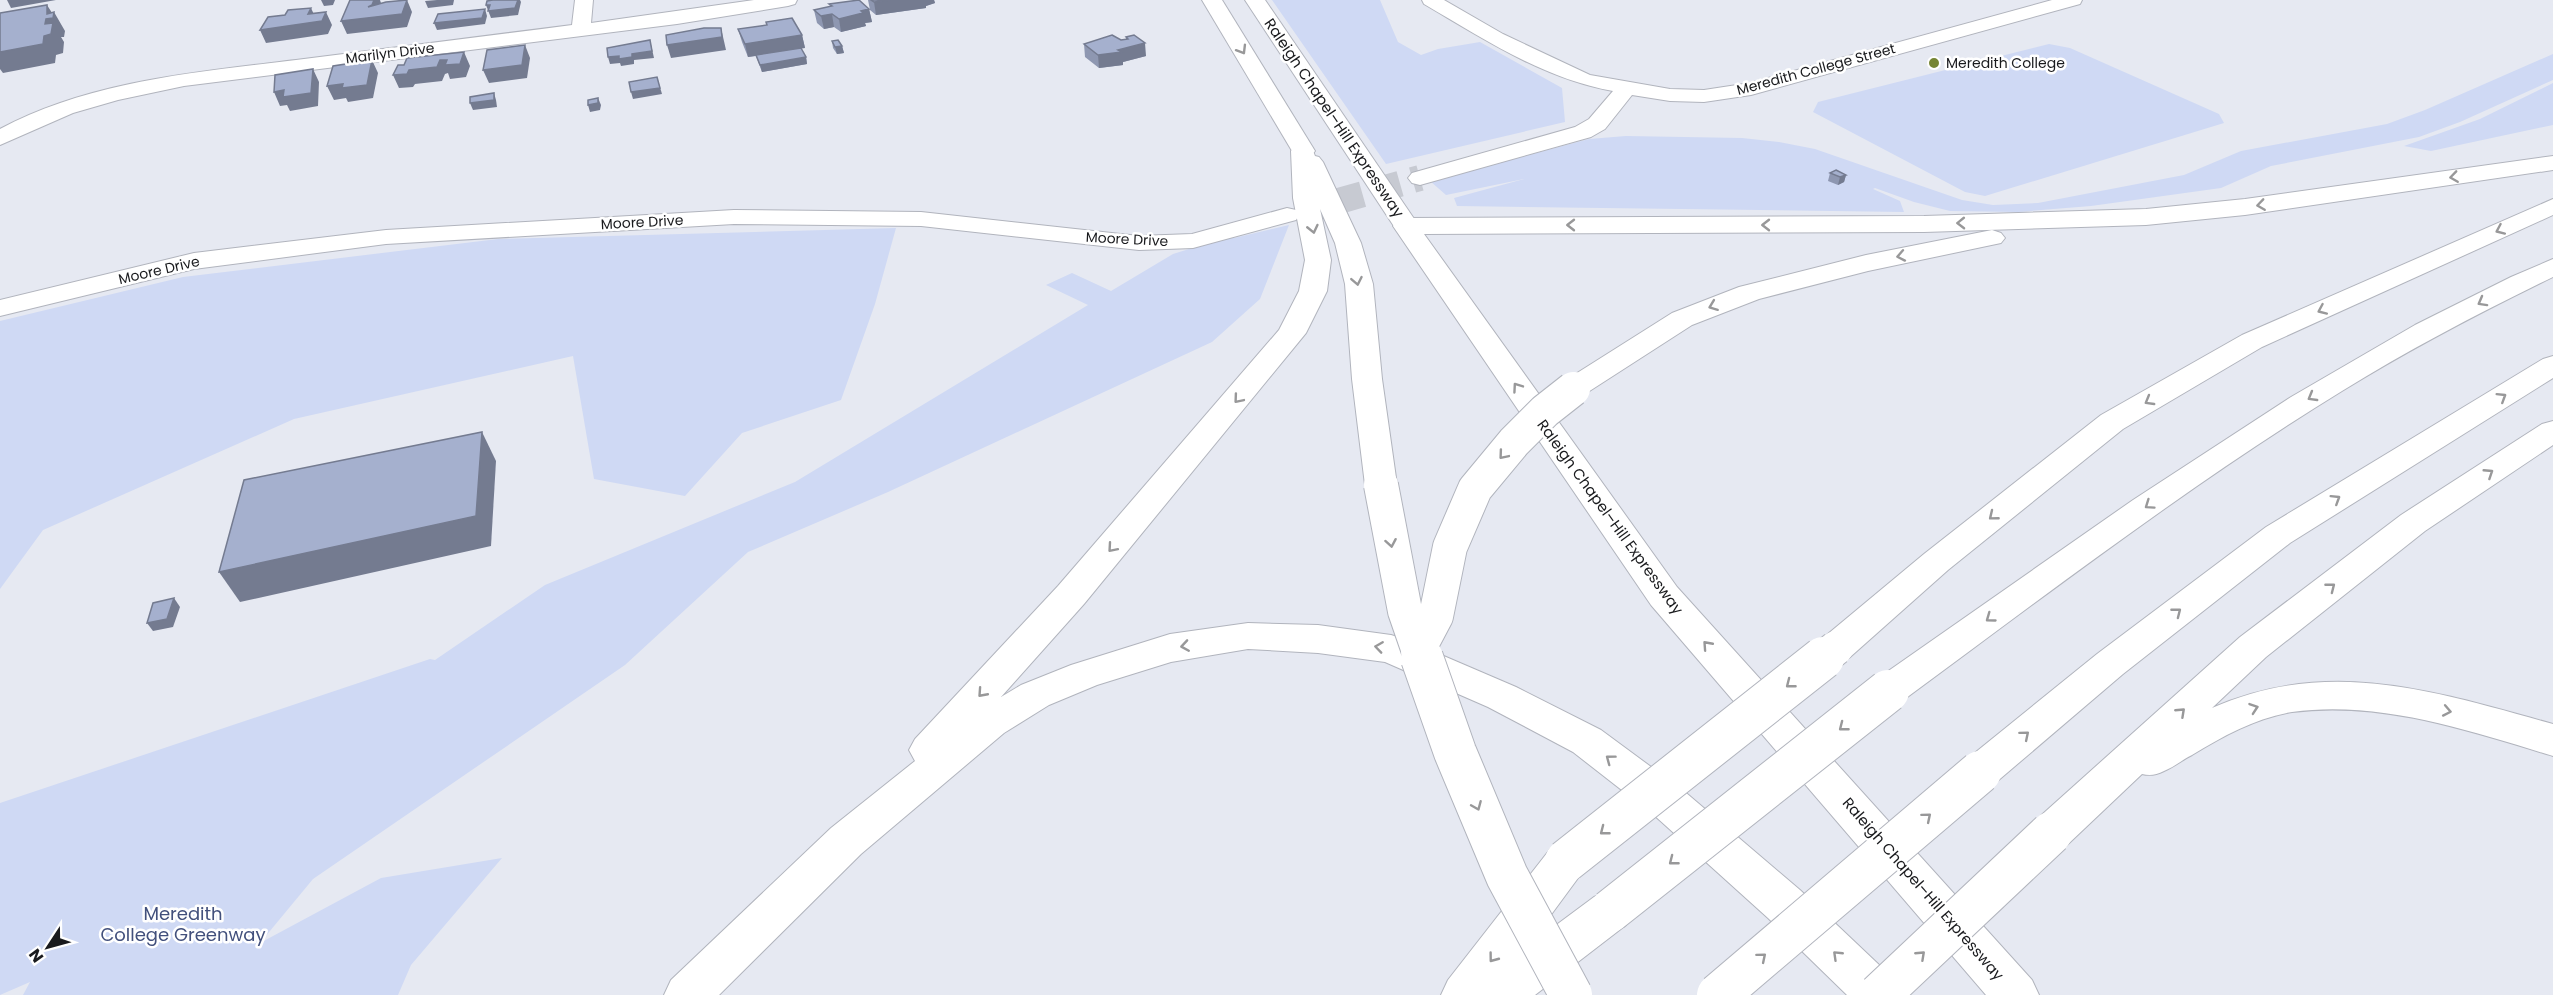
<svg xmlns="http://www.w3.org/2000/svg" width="2553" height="995" viewBox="0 0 2553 995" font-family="Poppins,sans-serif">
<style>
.green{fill:#cfd9f4}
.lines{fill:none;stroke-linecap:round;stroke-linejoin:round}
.minor-tunnel{stroke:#c7cad2;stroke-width:26;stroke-dasharray:26 13;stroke-linecap:butt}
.minor-casing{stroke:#b1b4bd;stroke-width:2}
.primary-casing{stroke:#b1b4bd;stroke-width:2}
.motorway-casing{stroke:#b1b4bd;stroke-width:2}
.minor{fill:#fff;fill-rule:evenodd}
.primary{fill:#fff;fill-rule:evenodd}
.motorway{fill:#fff;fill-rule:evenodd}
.motorway-bridge-far2-casing{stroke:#b1b4bd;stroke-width:28;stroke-linecap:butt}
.motorway-bridge-far1-casing{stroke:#b1b4bd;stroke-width:36;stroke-linecap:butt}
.motorway-bridge-casing{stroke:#b1b4bd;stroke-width:44;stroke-linecap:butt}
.motorway-bridge-far2{stroke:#fff;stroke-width:27}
.motorway-bridge-far1{stroke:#fff;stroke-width:34}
.motorway-bridge{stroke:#fff;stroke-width:42}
.wall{fill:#8e97b1}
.shaded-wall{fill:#747b90}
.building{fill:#a5b0ce;stroke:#747b90;stroke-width:1.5}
.oneway{stroke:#989899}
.poi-dot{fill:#758534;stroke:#fff;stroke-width:2}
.labels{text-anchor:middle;stroke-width:5;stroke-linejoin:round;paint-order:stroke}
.far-street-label{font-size:14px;fill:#191a1d;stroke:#fff}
.far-poi-label{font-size:14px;fill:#191a1d;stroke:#fff;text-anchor:start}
.street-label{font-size:15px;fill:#191a1d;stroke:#fff}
.near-park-label{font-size:18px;fill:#42507c;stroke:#fff}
</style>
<rect width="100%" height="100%" fill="#e6e9f2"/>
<g class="green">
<polygon points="1272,0 1380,0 1398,42 1421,55 1438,49 1480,42 1562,88 1565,122 1386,164"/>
<polygon points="2049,44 2070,48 2219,114 2224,123 1985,196 1965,192 1813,112 1818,102"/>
<polygon points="2553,54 2553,80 2460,122 2419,137 2271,166 2221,188 2091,206 2018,212 1950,211 1914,202 1875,188 1873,189 1900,201 1904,212 1457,206 1454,198 1524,179 1446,195 1430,181 1589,139 1626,136 1742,138 1779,142 1815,149 1962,200 1993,205 2038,203 2184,175 2241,151 2387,124 2425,110"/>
<polygon points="2553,83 2553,125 2431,151 2404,146 2480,119"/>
<polygon points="1289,225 1260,299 1212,342 888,492 748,552 625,665 313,879 260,943 381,878 502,858 411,965 398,995 23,995 30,982 0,995 0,803 430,659 435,660 545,585 795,482 1088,305 1046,285 1072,273 1111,291 1173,254 1234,235 1234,238"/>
<polygon points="896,228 875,304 841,400 742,433 685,496 594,479 573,356 294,419 43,530 0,589 0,321 183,277 498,239"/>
</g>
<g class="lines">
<polyline class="minor-tunnel" points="1300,212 1420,178"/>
<defs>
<g id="minor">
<path d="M575 0H593L591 23 754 0H797L795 4 788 6 677 24 184 86 118 100 73 113 0 145V129C89 81 197 72 296 60 388 48 480 37 572 25Z"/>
<path d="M1422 0H1444L1503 34 1590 75 1670 89 1704 90 1750 83 2052 0H2082L2080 4 1751 95 1704 102 1670 101 1632 95 1605 129 1591 137 1420 185 1412 183 1408 178 1412 173 1575 127 1589 119 1613 91C1544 79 1484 39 1424 4Z"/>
<polygon points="1287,208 1296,210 1299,215 1296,220 1193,248 1139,250 921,226 734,224 386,244 194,269 0,316 0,300 194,253 386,230 734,210 921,212 1139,236 1192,234"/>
</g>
<g id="primary">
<polygon points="1202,0 1222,0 1315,151 1311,156 1303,158 1295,156"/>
<polygon points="1245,0 1265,0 1419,226 1415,231 1406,234 1397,231"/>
</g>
<g id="motorway">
<polygon points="1303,144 1311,146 1315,156 1319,157 1323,162 1361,243 1373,284 1382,379 1397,485 1393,492 1381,496 1369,492 1365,485 1352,379 1345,284 1335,243 1320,209 1331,260 1327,291 1306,333 1084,604 1001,697 1021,685 1071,665 1170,634 1248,623 1318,625 1391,635 1404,639 1516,687 1601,730 1685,792 1800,890 1895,980 1902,995 1847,995 1768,918 1655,816 1573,752 1488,707 1385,662 1318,653 1248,649 1171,662 1097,685 1049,705 1004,733 861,854 719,995 664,995 671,980 831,828 915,761 909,750 915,739 1058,586 1279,330 1299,291 1305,260 1293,198 1291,151 1295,146"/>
<polygon points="2553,156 2553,170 2245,215 2146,225 1924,232 1424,234 1677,587 2032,980 2039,995 1986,995 1651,605 1393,226 1397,221 1406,218 1924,216 2146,209 2245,199"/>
<polygon points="2553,199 2553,215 2262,347 2123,429 1948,570 1849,658 1836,662 1823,658 1817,648 1823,638 1924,554 2101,415 2242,335"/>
<polygon points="1992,230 2001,233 2005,238 2001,243 1868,271 1759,299 1692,325 1588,392 1577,395 1566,392 1562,386 1566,380 1672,313 1739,287 1866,255"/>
<path d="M2553 259V277C2481 312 2410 349 2342 391 2189 485 2046 595 1902 701L1888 706 1874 701 1869 691 1874 681 2133 500 2291 397 2415 325 2511 277Z"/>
<polygon points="2553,356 2553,378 2290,543 2123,674 1994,784 1980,788 1966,784 1960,772 1966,760 2097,654 2266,527 2543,359"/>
<path d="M2553 421V445L2425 531 2266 657 2212 708C2329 656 2437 692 2553 724V756C2470 731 2380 700 2292 712 2256 718 2223 736 2192 755 2182 760 2174 767 2164 771 2156 775 2150 776 2142 774L2066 846 2051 851 2036 846 2030 833 2036 820 2240 637 2401 515 2542 424Z"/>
<polygon points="1566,843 1581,848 1587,861 1581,874 1528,946 1594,897 1610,891 1626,897 1632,911 1626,925 1535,995 1441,995 1448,980 1551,848"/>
</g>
</defs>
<use href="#minor" class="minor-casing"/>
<use href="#primary" class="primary-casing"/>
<use href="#motorway" class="motorway-casing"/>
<use href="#minor" class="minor"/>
<use href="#primary" class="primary"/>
<use href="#motorway" class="motorway"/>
<defs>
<polyline id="motorway-bridge-far2" points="1571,390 1577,386"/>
<g id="motorway-bridge-far1">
<polyline points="1381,485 1405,611 1422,660"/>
<polyline points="1418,650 1436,616 1450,547 1475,489 1514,442 1545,411 1573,389"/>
<polyline points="1821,660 1836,648"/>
</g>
<g id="motorway-bridge">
<polyline points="1422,658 1455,752 1507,876 1571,995"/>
<polyline points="1566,861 1823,658"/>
<polyline points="1610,911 1888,691"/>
<polyline points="1718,995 1980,772"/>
<polyline points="1879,995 2051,833"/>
</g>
</defs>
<use href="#motorway-bridge-far2" class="motorway-bridge-far2-casing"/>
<use href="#motorway-bridge-far1" class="motorway-bridge-far1-casing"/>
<use href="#motorway-bridge" class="motorway-bridge-casing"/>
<use href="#motorway-bridge-far2" class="motorway-bridge-far2"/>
<use href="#motorway-bridge-far1" class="motorway-bridge-far1"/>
<use href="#motorway-bridge" class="motorway-bridge"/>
</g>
<g class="wall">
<polygon points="868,0 934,0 935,3 926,6 926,8 876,15 870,10"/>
<polygon points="829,4 869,9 872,22 865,23 866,26 841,32 834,27 824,29 817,23 814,10 830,7"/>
<polygon points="738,29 802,35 805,48 801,48 806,57 807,64 762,72 756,56 748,57 742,42"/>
<polygon points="1126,37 1146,56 1123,62 1123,65 1099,68 1085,57 1084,44 1121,40 1126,39"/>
<polygon points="832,41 842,46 844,53 837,54 833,48"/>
<polygon points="1830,173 1846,175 1844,182 1838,185 1828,181"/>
</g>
<g class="shaded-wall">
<polygon points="3,0 56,0 11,8 7,0"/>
<polygon points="321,0 335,0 333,5 324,6"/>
<polygon points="374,0 380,0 382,6 407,0 412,12 407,27 347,34 341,21 368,7"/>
<polygon points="437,0 454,0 453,5 428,8 425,1"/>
<polygon points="518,0 520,0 521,2 518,15 491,18 486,5"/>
<polygon points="890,0 934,0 935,3 926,6 926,8 876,15 874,2"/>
<polygon points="47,5 54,16 54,12 65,31 64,37 61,37 64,42 63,53 56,55 55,63 3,73 0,69 0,52 45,24"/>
<polygon points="311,8 317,21 326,12 332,25 328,34 266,43 260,30 308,14"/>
<polygon points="485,9 487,16 485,24 437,30 434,23"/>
<polygon points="869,9 872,22 865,23 866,26 841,32 839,19"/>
<polygon points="832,14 834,27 824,29 821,16"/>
<polygon points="721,28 726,50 671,58 667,45"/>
<polygon points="802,35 805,48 748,57 745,44"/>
<polygon points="650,40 654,58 634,60 634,64 621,66 620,63 610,64 608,57 632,54"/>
<polygon points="1145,43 1146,56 1123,62 1123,65 1099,68 1098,55"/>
<polygon points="525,45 530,58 527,78 489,83 483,70"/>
<polygon points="842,46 844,53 837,54 835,47"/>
<polygon points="464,52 470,66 466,77 450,79 448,73 445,74 442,81 415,84 413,87 399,88 393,75"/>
<polygon points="806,57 807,64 762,72 760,65"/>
<polygon points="372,60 378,73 373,98 348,102 346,98 334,100 327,86"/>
<polygon points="313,69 319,82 318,106 290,111 287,105 280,106 274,92"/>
<polygon points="657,77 662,94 633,99 631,92"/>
<polygon points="494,93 496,100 497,107 473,110 470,103"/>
<polygon points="598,98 601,105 600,110 590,112 588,105"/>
<polygon points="1846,175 1844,182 1838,185 1840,177"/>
<polygon points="482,432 496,461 491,546 240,602 219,572"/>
<polygon points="174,598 180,607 173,627 153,631 147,623"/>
</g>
<g class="building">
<polygon points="350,0 374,0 372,5 368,7 386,2 407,0 402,14 341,21"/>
<polygon points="493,0 518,0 515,8 488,11 490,5 486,5 487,1"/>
<polygon points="859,0 869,9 861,11 863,13 839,19 832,14 821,16 814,10 832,6 829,4"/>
<polygon points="871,0 890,0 874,2"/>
<polygon points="47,5 47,14 54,12 53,18 46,19 45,24 53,23 51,34 44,36 43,44 0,52 0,13"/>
<polygon points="311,8 308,14 326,12 322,21 260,30 268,17 285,15 288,10"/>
<polygon points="485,9 482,18 434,23 438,14"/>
<polygon points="792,18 802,35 745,44 738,29 767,25 766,22"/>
<polygon points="704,28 721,28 722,37 667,45 666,35"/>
<polygon points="1112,35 1121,40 1128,39 1126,37 1134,35 1145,43 1118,50 1122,52 1098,55 1084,44"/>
<polygon points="650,40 652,51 632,54 632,57 619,59 619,56 608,57 607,48"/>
<polygon points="838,40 842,46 835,47 832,41"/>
<polygon points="525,45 522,65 483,70 487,50"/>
<polygon points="801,48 806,57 760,65 756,55"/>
<polygon points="464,52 460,64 445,65 447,60 440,60 437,67 409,70 407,74 393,75 398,65 404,65 407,58"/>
<polygon points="372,60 367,85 342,88 343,84 327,86 333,66"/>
<polygon points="313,69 311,93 283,97 284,90 274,92 275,75"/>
<polygon points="657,77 660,88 631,92 629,82"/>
<polygon points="494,93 494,100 470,103 470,97"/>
<polygon points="598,98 598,103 588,105 588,100"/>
<polygon points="1836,170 1846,175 1840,177 1830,173"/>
<polygon points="482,432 476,516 219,572 244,480"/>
<polygon points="174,598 167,619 147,623 153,603"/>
</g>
<defs><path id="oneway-chevron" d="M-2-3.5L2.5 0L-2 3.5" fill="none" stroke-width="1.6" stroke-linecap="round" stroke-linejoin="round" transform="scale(1.5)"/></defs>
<g class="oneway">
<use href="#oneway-chevron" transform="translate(1242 50) rotate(59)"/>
<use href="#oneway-chevron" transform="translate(2454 177) rotate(172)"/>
<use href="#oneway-chevron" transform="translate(2261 205) rotate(172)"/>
<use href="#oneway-chevron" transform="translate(1961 223) rotate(179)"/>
<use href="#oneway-chevron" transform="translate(1571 225) rotate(180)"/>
<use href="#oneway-chevron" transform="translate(1766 225) rotate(180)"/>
<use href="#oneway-chevron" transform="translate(1313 229) rotate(77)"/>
<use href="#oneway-chevron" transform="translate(2500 230) rotate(156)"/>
<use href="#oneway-chevron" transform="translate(1901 256) rotate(169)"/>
<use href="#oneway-chevron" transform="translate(1357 281) rotate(79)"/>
<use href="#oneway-chevron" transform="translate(2482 302) rotate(151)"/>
<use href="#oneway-chevron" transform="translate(1713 306) rotate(159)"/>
<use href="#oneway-chevron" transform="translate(2322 310) rotate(156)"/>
<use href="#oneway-chevron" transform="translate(1517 387) rotate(-125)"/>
<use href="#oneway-chevron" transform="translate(2312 397) rotate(150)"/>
<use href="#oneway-chevron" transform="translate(2502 397) rotate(-32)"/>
<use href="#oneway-chevron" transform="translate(1238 399) rotate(130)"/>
<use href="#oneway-chevron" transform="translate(2149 401) rotate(150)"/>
<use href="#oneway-chevron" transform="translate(1503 455) rotate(130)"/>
<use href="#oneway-chevron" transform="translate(2489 473) rotate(-33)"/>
<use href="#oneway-chevron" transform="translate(2336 499) rotate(-32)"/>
<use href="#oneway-chevron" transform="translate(2149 505) rotate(145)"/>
<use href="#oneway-chevron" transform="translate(1993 516) rotate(141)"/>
<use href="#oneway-chevron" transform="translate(1391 543) rotate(80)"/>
<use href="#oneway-chevron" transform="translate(1112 548) rotate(131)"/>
<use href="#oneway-chevron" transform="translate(2331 587) rotate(-38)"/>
<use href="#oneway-chevron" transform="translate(2177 612) rotate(-38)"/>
<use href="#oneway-chevron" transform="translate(1990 618) rotate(144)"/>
<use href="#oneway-chevron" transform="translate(1707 645) rotate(-132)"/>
<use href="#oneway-chevron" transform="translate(1185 646) rotate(171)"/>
<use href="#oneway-chevron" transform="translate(1379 647) rotate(-172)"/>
<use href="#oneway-chevron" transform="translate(1790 684) rotate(142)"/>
<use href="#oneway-chevron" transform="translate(982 693) rotate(132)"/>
<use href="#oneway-chevron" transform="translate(2254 708) rotate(-19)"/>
<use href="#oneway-chevron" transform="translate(2447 711) rotate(11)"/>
<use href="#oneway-chevron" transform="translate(2181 712) rotate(-43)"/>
<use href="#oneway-chevron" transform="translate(1843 727) rotate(142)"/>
<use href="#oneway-chevron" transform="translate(2025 735) rotate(-40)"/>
<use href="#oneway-chevron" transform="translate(1610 759) rotate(-143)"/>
<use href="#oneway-chevron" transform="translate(1477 806) rotate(67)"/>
<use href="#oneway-chevron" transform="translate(1927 817) rotate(-40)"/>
<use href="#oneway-chevron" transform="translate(1604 831) rotate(142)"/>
<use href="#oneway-chevron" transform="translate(1673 861) rotate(142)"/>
<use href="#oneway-chevron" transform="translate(1837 955) rotate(-136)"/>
<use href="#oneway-chevron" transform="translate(1921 955) rotate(-43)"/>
<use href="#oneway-chevron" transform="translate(1762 957) rotate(-40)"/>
<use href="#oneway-chevron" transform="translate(1493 958) rotate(127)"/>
</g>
<circle class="poi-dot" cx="1934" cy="63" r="6"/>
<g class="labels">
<g class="far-street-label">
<text transform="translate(390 53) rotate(-7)" y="5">Marilyn Drive</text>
<text transform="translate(1816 69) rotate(-15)" y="5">Meredith College Street</text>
<text transform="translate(642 222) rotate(-3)" y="5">Moore Drive</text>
<text transform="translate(1127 239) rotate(3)" y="5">Moore Drive</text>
<text transform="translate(159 270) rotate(-13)" y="5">Moore Drive</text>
</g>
<g class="far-poi-label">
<text x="1946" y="68">Meredith College</text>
</g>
<g class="street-label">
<text transform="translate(1334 118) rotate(56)" y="5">Raleigh Chapel–Hill Expressway</text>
<text transform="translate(1610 517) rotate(54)" y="5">Raleigh Chapel–Hill Expressway</text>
<text transform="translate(1923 889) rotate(49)" y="5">Raleigh Chapel–Hill Expressway</text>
</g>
<g class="near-park-label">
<text x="183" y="920">Meredith<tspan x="183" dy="21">College Greenway</tspan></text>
</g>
</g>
<g transform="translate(48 947) rotate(234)" stroke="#ffffff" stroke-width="4.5" paint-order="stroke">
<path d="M0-4.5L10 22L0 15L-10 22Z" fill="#191a1d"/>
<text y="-9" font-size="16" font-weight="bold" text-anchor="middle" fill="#191a1d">N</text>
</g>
</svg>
